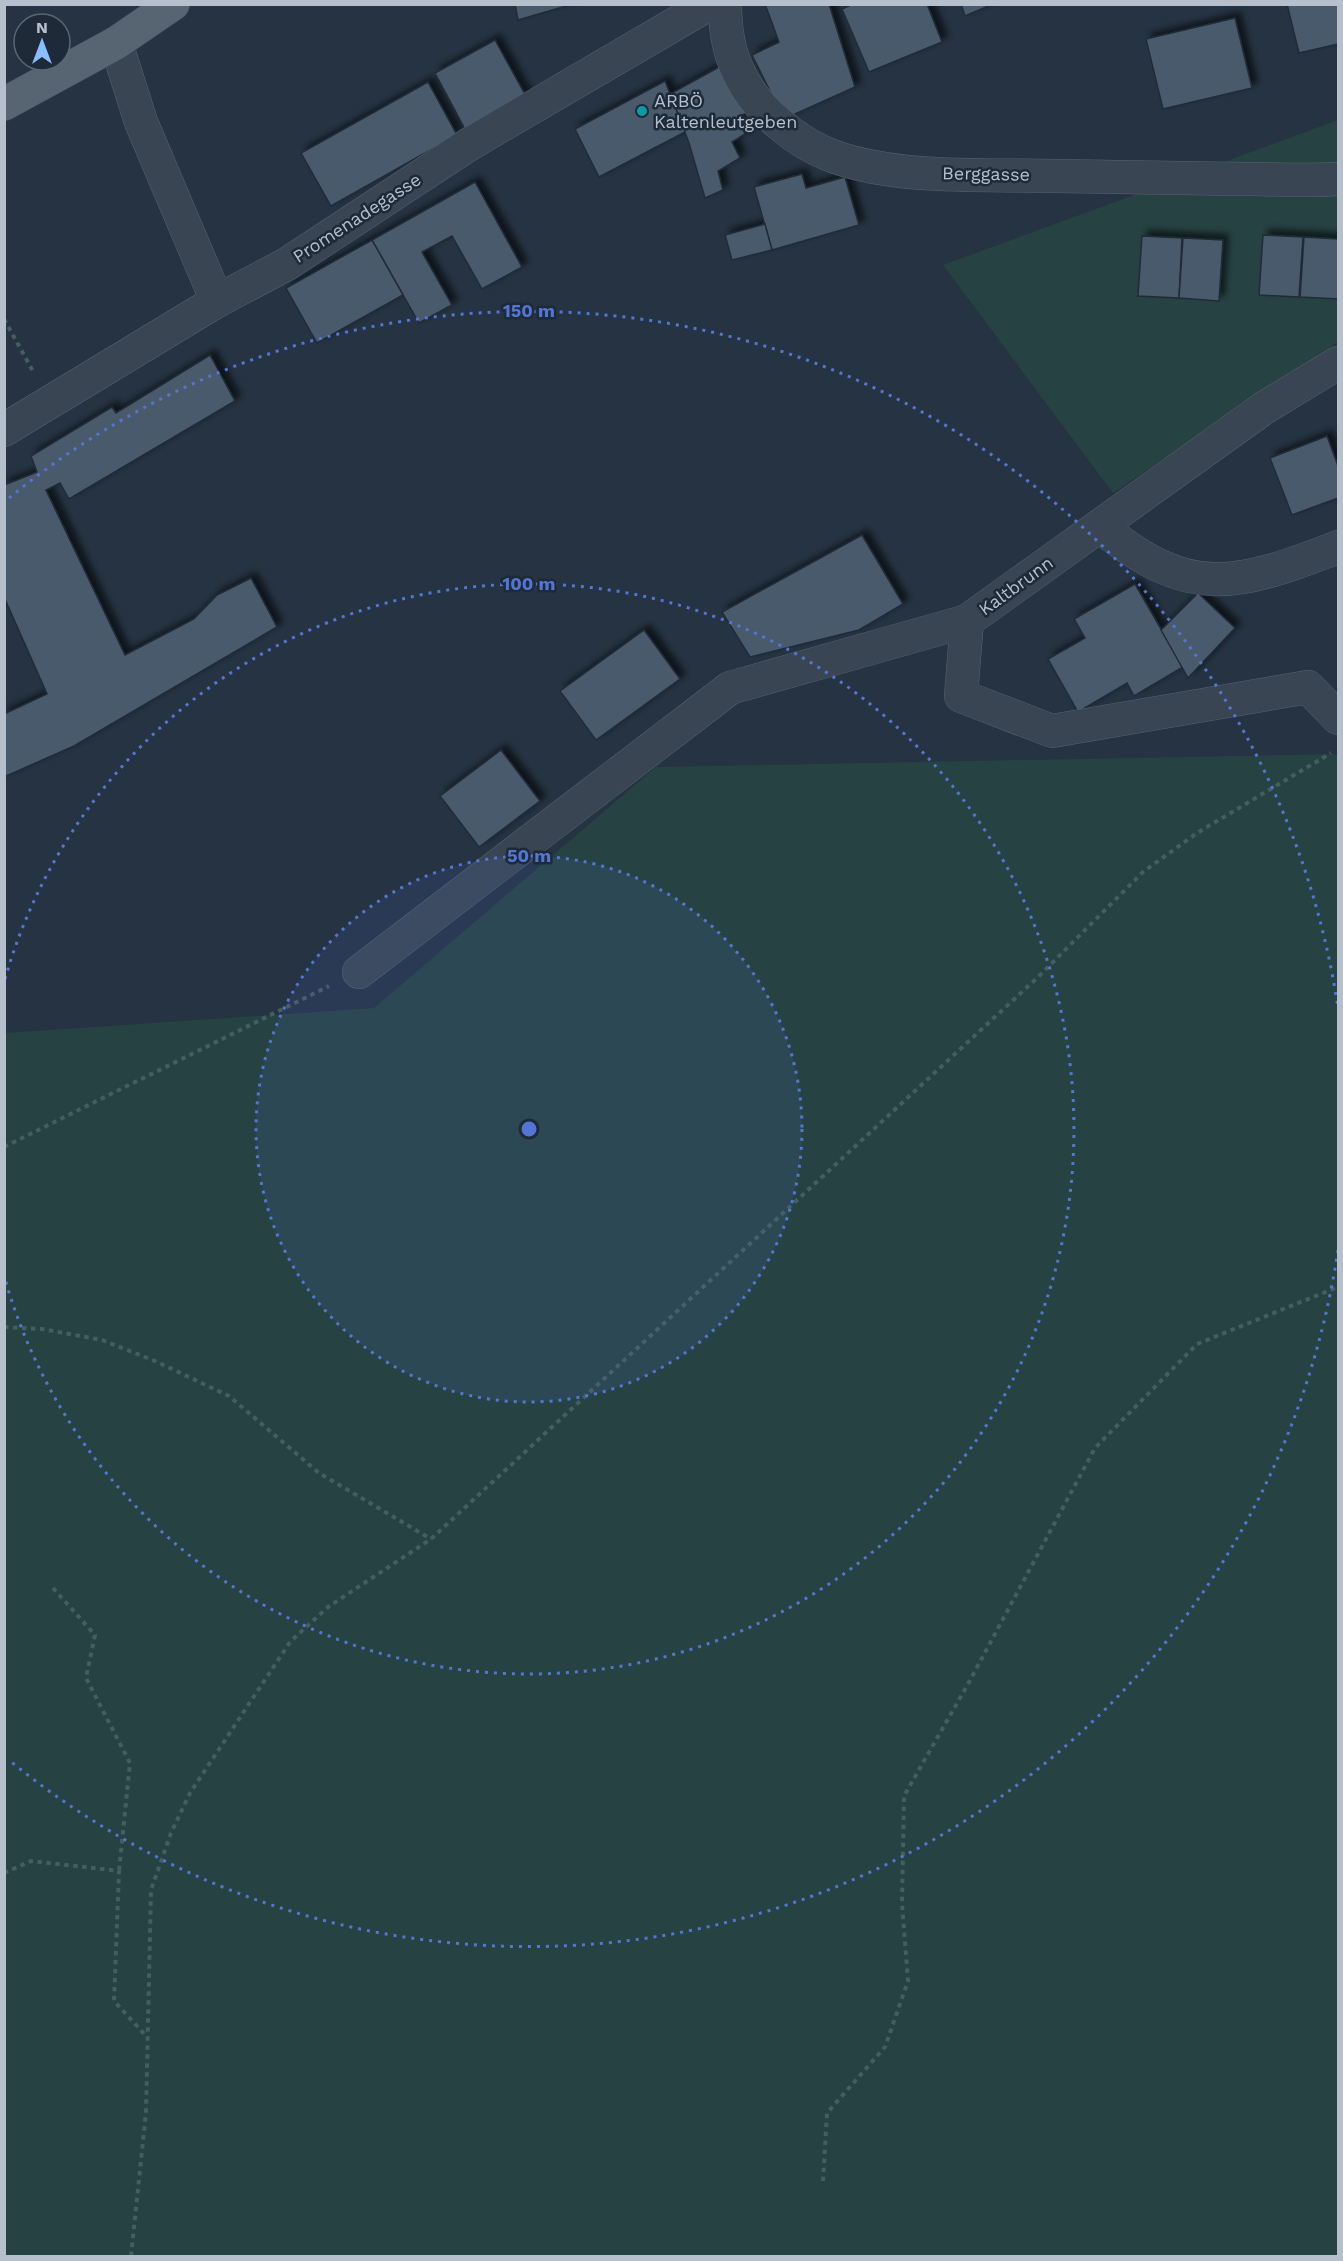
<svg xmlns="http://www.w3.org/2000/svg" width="1343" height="2261" viewBox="0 0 1343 2261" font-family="'Work Sans',sans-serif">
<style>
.green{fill:#274243}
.building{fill:#4a5a6c;stroke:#202c39;stroke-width:1.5;filter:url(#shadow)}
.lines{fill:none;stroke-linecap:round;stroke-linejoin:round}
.minor-casing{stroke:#57636f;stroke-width:34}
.major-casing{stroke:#434e5b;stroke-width:34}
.path{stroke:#455e60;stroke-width:4;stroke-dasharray:4.5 4.5;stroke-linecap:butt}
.minor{stroke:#394552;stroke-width:33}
.major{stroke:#576472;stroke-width:33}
.ring{fill:none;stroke:#5376d4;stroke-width:3;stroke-dasharray:3 6}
.culture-dot{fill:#0f9aa8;stroke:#1e2a37;stroke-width:2}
.labels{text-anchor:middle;stroke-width:5;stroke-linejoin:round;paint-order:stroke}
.poi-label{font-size:18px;fill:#b6c0cc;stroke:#1e2a37;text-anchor:start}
.street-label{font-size:18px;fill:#b6c0cc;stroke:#1e2a37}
.centre{fill:#5376d4;stroke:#1e2a37;stroke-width:3}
.ring-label{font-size:18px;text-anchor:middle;font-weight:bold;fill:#5376d4;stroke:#1e2a37;stroke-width:5;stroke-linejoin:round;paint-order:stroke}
</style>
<defs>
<filter id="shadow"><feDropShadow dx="5.5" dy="-5.5" stdDeviation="3" flood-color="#0009"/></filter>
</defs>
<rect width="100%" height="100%" fill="#253342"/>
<g class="green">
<polygon points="1338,120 1338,342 1113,493 943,265"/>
<polygon points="1338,754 1338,2256 5,2256 5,1033 374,1008 656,767"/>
</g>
<g class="building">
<polygon points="515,4 573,4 518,20"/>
<polygon points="765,4 829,4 855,87 784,119 752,55 779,42"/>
<polygon points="853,4 927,4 942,42 869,72 842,9"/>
<polygon points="961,4 993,4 965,16"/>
<polygon points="1287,4 1338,4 1338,44 1299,53"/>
<polygon points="1235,18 1252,88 1163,109 1146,39"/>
<polygon points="495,40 527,98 466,131 435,73"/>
<polygon points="719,67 747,112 738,118 745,134 732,142 740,158 718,171 723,190 705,198 689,143 670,94"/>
<polygon points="665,81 685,132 599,177 575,129"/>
<polygon points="428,82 457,135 331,206 301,153"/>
<polygon points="802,174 806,188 845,177 859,225 772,250 754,187"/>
<polygon points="475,182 522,267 482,289 452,236 422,252 452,305 419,323 372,240"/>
<polygon points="765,224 772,250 732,260 725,235"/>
<polygon points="1263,235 1303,237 1299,297 1259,295"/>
<polygon points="1142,236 1182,238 1179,298 1138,296"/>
<polygon points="1304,237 1338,239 1338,299 1300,297"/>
<polygon points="1183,238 1223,240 1219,301 1179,298"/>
<polygon points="372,240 403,295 317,343 286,288"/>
<polygon points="210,355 235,401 69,499 60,483 46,490 125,655 194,619 217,595 251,578 277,627 74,746 4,777 4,714 47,694 4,597 4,485 37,472 31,456 112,407 116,413"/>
<polygon points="1327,436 1338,466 1338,498 1292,515 1270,458"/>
<polygon points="862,535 903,604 859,630 750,657 722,612"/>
<polygon points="1135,584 1183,667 1134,696 1127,683 1078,712 1048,659 1085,638 1074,619"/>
<polygon points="1198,593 1235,628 1188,678 1161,630"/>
<polygon points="644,630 680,679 596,740 560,691"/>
<polygon points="501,750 540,801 479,847 440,796"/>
</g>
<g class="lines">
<defs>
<g id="minor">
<path d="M725 4C725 27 728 50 738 71 755 109 796 143 835 157 901 180 986 174 1056 176 1118 177 1181 178 1243 179 1275 179 1307 181 1338 179"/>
<polyline points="116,43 141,122 217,301"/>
<polyline points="1338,363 1264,408 967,621 961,696 1052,731 1308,687 1338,718"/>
<polyline points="4,430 217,301 287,264 468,145 709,4"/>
<path d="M1100 526C1190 601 1237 586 1338 547"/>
<polyline points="359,972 730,688 967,621"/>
</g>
<polyline id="major" points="4,104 116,43 173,4"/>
</defs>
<use href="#minor" class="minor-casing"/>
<use href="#major" class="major-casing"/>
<g class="path">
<polyline points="4,319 34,373"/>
<polyline points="4,1147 329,986"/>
<polyline points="4,1327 42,1329 102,1340 155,1361 229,1396 319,1473 431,1539"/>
<polyline points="53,1588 95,1635 86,1678 130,1763 119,1871"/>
<polyline points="4,1873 31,1861 119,1871 114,2001 147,2037"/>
<polyline points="823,2181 827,2113 885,2047 908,1981 902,1904 904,1796 968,1684 1095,1448 1197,1344 1338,1287"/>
<polyline points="131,2256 146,2112 151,1890 171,1833 190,1793 290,1642 328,1607 431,1539 1037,978 1143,872 1197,833 1331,753"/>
</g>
<use href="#minor" class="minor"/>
<use href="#major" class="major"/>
</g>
<circle cx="529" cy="1129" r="273" fill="#5376d4" fill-opacity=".12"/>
<g class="ring">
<circle cx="529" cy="1129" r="273"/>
<path d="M5 979A545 545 0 1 1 5 1279"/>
<path d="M1338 1250A818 818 0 0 1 9 1760M9 498A818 818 0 0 1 1338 1008"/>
</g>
<circle class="culture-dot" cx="642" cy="111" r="6"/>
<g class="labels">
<g class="poi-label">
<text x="654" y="107">ARBÖ<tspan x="654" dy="21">Kaltenleutgeben</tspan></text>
</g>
<g class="street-label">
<text transform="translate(986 174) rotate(1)" y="6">Berggasse</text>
<text transform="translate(357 218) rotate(-33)" y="6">Promenadegasse</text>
<text transform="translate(1016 586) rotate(-36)" y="6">Kaltbrunn</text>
</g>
</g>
<circle cx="529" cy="1129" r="9" class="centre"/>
<g class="ring-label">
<text x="529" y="317">150 m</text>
<text x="529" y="590">100 m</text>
<text x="529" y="862">50 m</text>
</g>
<rect width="1343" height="2261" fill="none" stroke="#b6c0cc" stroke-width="12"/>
<g transform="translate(42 42)"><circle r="28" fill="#1e2a37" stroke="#5b6673" stroke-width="1.5"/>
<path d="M0-4.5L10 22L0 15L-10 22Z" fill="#8abdfd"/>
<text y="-9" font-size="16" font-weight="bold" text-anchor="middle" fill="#b6c0cc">N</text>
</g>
</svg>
